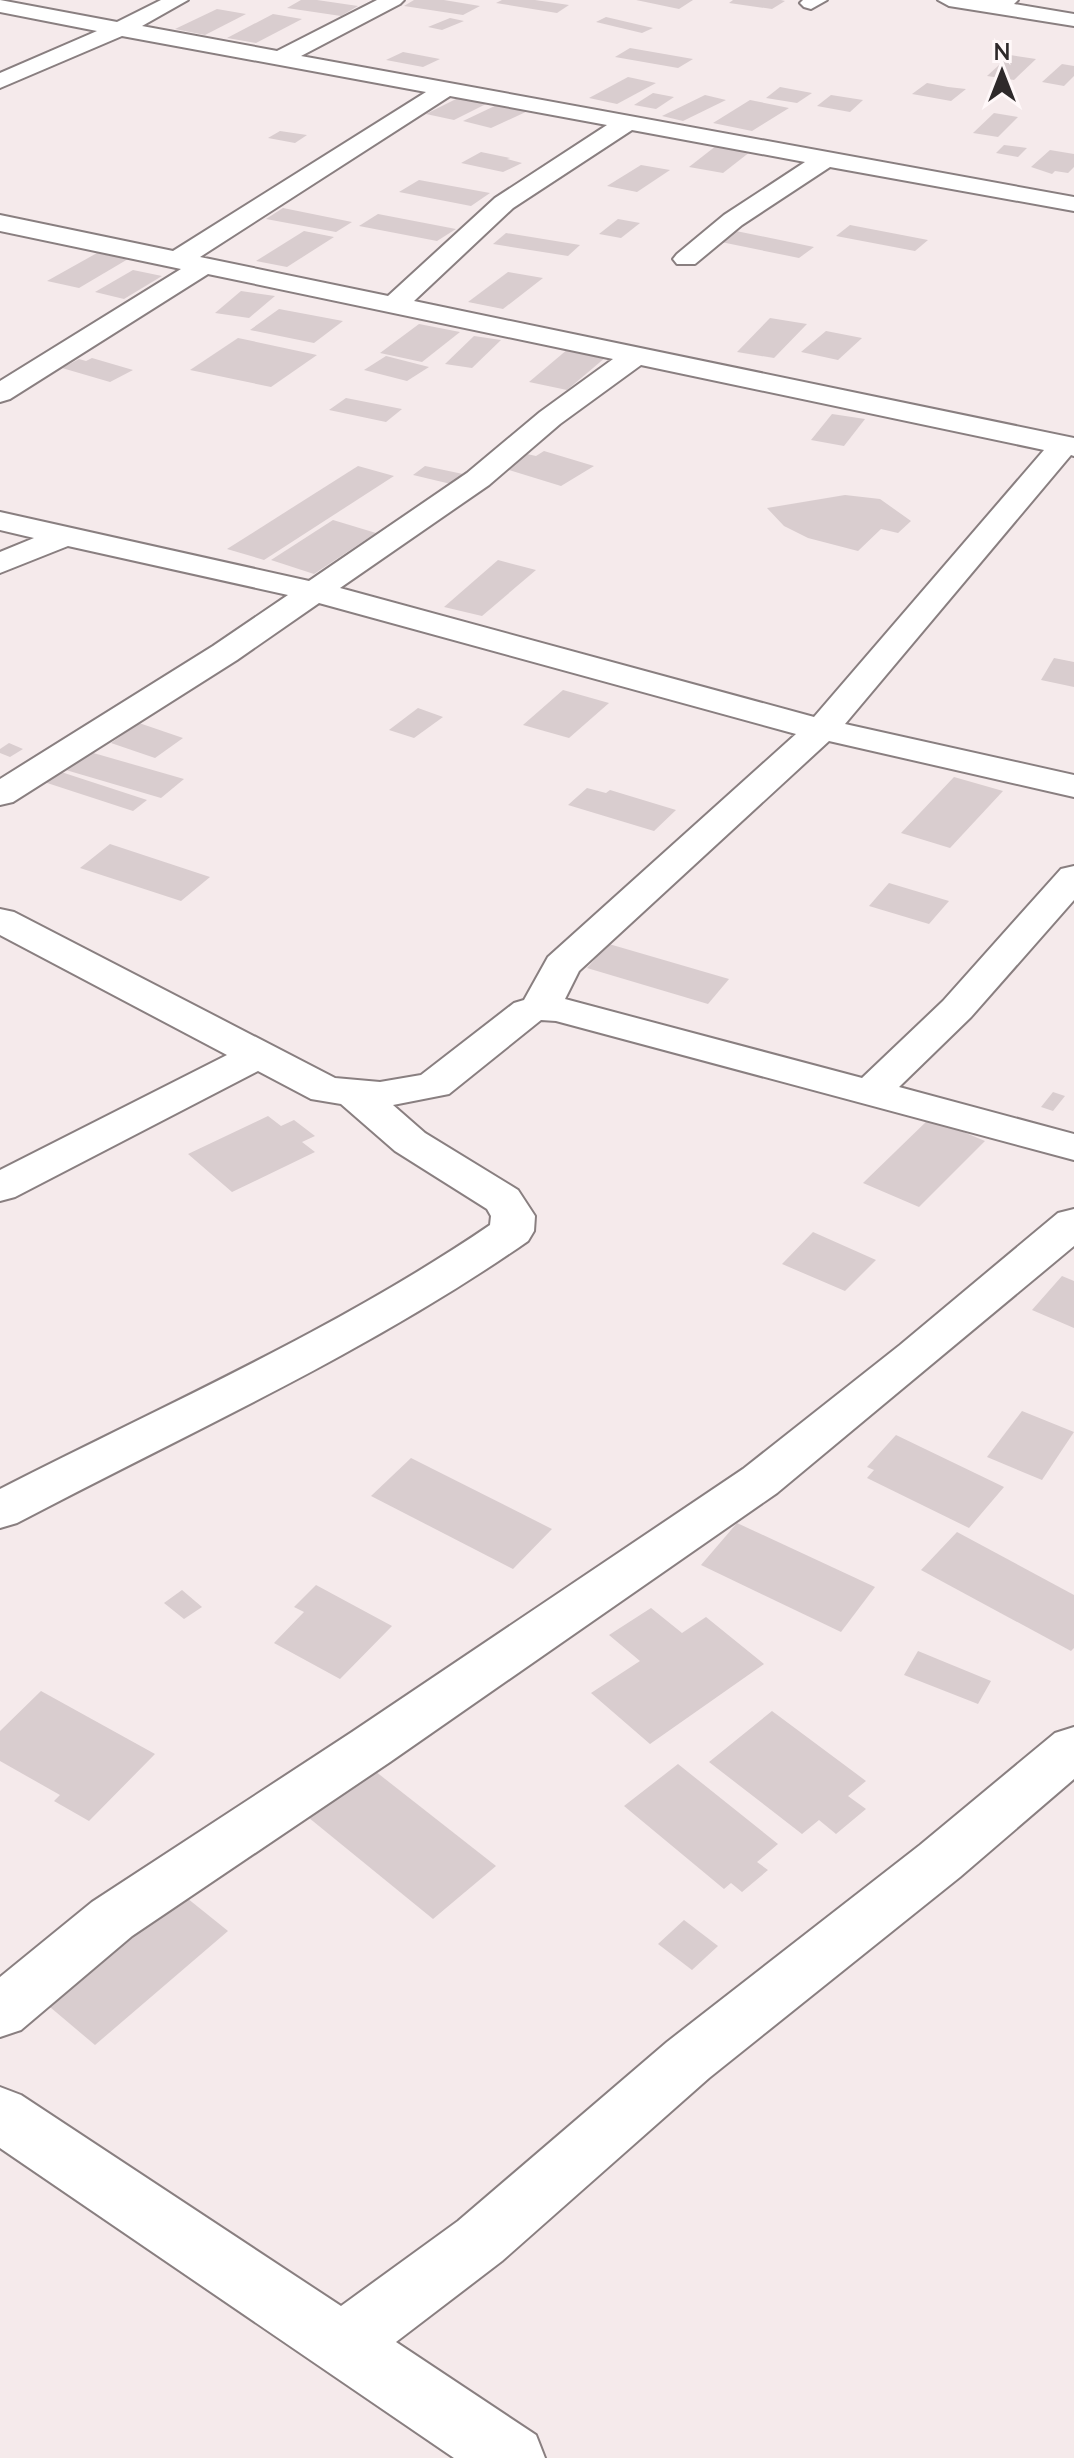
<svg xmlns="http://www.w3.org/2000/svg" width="1074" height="2458" viewBox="0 0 1074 2458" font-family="Lato,sans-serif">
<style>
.building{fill:#d9cdcf}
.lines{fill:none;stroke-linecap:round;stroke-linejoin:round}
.minor-casing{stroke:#897f80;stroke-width:4}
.minor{fill:#fff;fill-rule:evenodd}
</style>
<rect width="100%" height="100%" fill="#f5eaeb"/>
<g class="building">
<polygon points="301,0 317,0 358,6 341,16 287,8"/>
<polygon points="414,0 444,0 480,6 463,15 404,6"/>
<polygon points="502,0 535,0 569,5 557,13 496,3"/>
<polygon points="636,0 693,0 679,9"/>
<polygon points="733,0 781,0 785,1 772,9 729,3"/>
<polygon points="217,9 246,14 205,35 175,29"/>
<polygon points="273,14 302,19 256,43 227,38"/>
<polygon points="606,17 653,28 642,33 596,22"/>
<polygon points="450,18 464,21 442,30 428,27"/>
<polygon points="630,48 693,59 678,68 615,57"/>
<polygon points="403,52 440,59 423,67 386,60"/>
<polygon points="1010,55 1036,59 1014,80 987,76"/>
<polygon points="1062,64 1074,66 1074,76 1064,86 1042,82"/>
<polygon points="628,77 656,83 617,104 589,98"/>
<polygon points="927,83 948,87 966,89 951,101 912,94"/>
<polygon points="780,87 812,93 797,103 766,98"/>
<polygon points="653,93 674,97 656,109 634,105"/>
<polygon points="464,95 492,101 454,120 426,114"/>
<polygon points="705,95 726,100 683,121 662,116"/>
<polygon points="831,95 863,100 850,112 817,106"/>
<polygon points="750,100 789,108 752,131 713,123"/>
<polygon points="501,103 530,110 491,128 463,121"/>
<polygon points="994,113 1018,117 998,137 973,133"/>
<polygon points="280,131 307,135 295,143 268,138"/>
<polygon points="721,142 755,148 723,173 689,167"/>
<polygon points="1004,145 1027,148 1018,157 996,153"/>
<polygon points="1050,150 1074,154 1074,167 1068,173 1055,171 1052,174 1031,167"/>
<polygon points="481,152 510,158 507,159 522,163 503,172 461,163"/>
<polygon points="641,165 670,170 637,192 607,186"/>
<polygon points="419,180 490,193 471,206 399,192"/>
<polygon points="283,208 352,222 336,232 266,219"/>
<polygon points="378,214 456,229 437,241 359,226"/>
<polygon points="618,219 640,223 621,238 599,234"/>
<polygon points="850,225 928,240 915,251 836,236"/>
<polygon points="304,231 334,237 287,267 256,261"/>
<polygon points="736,231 814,247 799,258 721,242"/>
<polygon points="506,233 580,245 568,256 493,244"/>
<polygon points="97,253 128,259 79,288 47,281"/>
<polygon points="133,270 162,276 124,299 95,292"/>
<polygon points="508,272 543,278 503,309 468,302"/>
<polygon points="241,291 275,296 249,318 215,313"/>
<polygon points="279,309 343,321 314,343 250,330"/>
<polygon points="770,318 807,324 774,358 737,352"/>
<polygon points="419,324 460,332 422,362 380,353"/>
<polygon points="826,331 862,338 838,360 801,352"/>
<polygon points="474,336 501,340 472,368 445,364"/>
<polygon points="238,338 317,355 271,387 190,370"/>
<polygon points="568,349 606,357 567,390 529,382"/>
<polygon points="386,356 429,367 407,381 364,370"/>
<polygon points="92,358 133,370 110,382 62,368 79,359 86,361"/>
<polygon points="346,398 402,409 386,422 329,410"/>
<polygon points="832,414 865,419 844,446 811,440"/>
<polygon points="544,451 594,466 561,486 509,470 527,454 536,456"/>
<polygon points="358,466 394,476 264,560 227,549"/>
<polygon points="425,466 463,474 451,484 413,475"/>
<polygon points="845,495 880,499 911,521 898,533 881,529 858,551 808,538 784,526 767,508"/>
<polygon points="333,520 376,533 314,574 271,560"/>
<polygon points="498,560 536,570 482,616 444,607"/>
<polygon points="1054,658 1074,662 1074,687 1041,680"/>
<polygon points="563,690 609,703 569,738 523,725"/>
<polygon points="418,708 443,717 414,738 389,730"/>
<polygon points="139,723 183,738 155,758 111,743"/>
<polygon points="9,743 23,749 10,757 0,753 0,749"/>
<polygon points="83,750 184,779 161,798 59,768"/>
<polygon points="52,769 147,800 133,811 38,780"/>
<polygon points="954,777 1003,791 950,848 901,833"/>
<polygon points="587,788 606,793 610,790 676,810 654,831 568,805"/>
<polygon points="110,844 210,877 181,901 80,868"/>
<polygon points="889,883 949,901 929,924 869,906"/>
<polygon points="609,944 729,979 708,1004 587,968"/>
<polygon points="1053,1092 1065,1096 1053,1111 1041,1107"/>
<polygon points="268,1116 281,1126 294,1120 315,1136 302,1142 315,1152 232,1192 188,1154"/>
<polygon points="930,1118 985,1141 919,1207 863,1183"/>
<polygon points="813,1232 876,1260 845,1291 782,1264"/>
<polygon points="1062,1276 1074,1281 1074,1328 1032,1310"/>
<polygon points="1022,1411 1074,1432 1042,1480 987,1457"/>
<polygon points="896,1435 1004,1487 969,1528 867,1478 874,1470 867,1467"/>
<polygon points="411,1458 552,1529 513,1569 371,1496"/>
<polygon points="737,1523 875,1587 841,1632 701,1565"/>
<polygon points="957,1532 1074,1595 1074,1648 1071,1651 921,1570"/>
<polygon points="316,1585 392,1626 340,1679 274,1643 304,1612 294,1607"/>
<polygon points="182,1590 202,1607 184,1619 164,1603"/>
<polygon points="651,1608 682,1633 706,1617 764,1664 650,1744 591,1693 640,1661 609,1635"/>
<polygon points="918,1651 991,1681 978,1704 904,1675"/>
<polygon points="41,1691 155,1754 89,1821 54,1801 60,1795 0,1761 0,1731"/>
<polygon points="772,1711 866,1781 848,1796 866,1809 836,1834 819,1820 802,1834 709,1762"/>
<polygon points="366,1764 496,1866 433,1919 303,1813"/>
<polygon points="678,1764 778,1844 757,1862 768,1870 742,1892 731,1883 724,1889 624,1806"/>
<polygon points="177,1890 228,1931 95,2045 44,2002"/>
<polygon points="684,1920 718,1946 692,1970 658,1944"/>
</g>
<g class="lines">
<defs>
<g id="minor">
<path d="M0 0 117 22 161 0H188L142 26 277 51 377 0H404L400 4 301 56 1074 197V211L830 167 742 225 695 264H677L673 259 677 254 724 215 805 162 632 130 513 208 414 301 1074 438V456L1071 455 845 724 1074 775V797L829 741 579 971 565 999 862 1078 943 1001 1061 869 1074 866V900L971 1017 899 1087 1074 1134V1160L556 1021 541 1020 449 1094 393 1105 425 1133 518 1190 535 1216 534 1231 528 1241C367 1353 190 1432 17 1523L0 1528V1489C166 1404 336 1330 490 1225L491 1216 487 1209 395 1151 341 1104 311 1099 258 1071 15 1197 0 1201V1170L227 1055 0 935V909L14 912 335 1078 380 1082 421 1075 514 1003 524 1000 548 957 796 734 319 603 237 660 13 802 0 805V779L213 646 288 595 68 546 0 573V552L34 538 0 530V512L309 581 467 473 540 412 613 359 208 274 10 399 0 402V381L181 269 0 231V215L173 251 426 92 122 36 0 88V73L97 31 0 12ZM450 96 607 125 495 198 388 296 200 257ZM641 365 1044 450 814 717 340 588 489 485 560 424Z"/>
<polygon points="803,0 827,0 811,9 804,7 800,3"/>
<polygon points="938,0 1018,0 1014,4 1074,14 1074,26 949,6"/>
<polygon points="1074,1209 1074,1246 777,1493 390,1762 132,1936 21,2030 0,2037 0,1977 92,1902 352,1732 743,1469 900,1345 1058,1213"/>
<polygon points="1074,1727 1074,1779 960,1877 709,2078 502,2261 396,2342 536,2435 545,2458 454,2458 0,2148 0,2087 21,2095 341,2306 458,2221 667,2042 920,1845 1055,1733"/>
</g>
</defs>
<use href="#minor" class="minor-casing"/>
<use href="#minor" class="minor"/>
</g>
<g transform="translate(1002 72)" stroke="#fff8f9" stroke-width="6" paint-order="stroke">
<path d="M0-6L14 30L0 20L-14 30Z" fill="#2e292a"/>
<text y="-12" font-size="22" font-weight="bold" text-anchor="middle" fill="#2e292a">N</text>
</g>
</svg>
